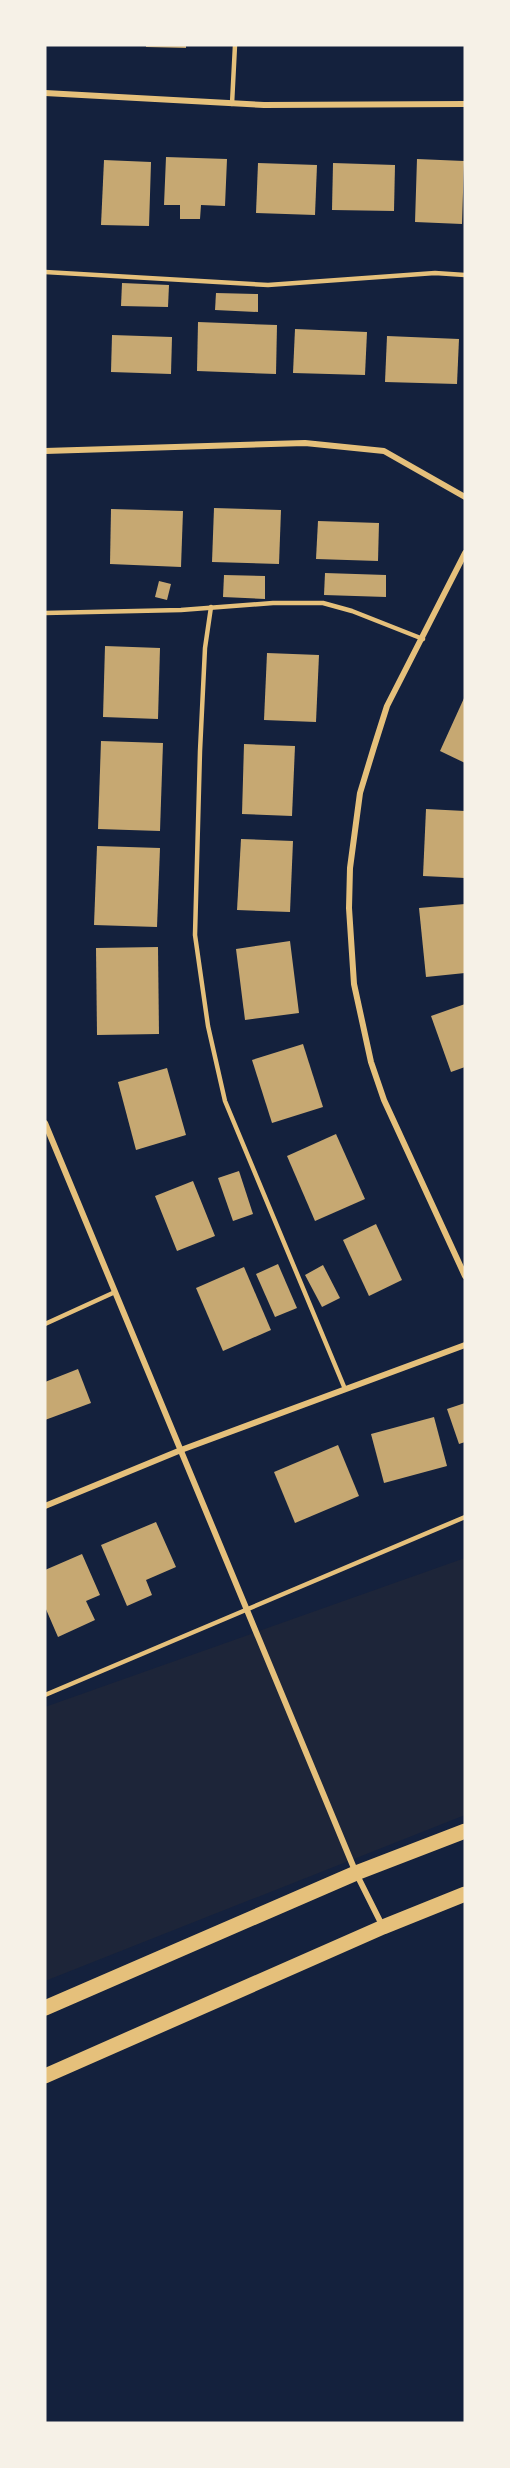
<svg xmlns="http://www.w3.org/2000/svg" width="510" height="2468" viewBox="0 0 510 2468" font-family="Commissioner,sans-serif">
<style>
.green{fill:#1d2539}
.building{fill:#c6a872}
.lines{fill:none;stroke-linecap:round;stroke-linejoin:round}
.service{stroke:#e5c07b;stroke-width:4.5}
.minor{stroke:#e5c07b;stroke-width:6}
.primary{stroke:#e5c07b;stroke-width:15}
</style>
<rect width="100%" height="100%" fill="#14213d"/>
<polygon class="green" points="465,1558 465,1815 45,1981 45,1707"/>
<g class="building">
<polygon points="146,45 186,45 186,48 146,47"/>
<polygon points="166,157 227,159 225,206 201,205 200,219 180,219 180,205 164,205"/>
<polygon points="417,159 464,161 462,224 415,222"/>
<polygon points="104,160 151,162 149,226 101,225"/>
<polygon points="258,163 317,165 315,215 256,213"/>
<polygon points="333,163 395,165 394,211 332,210"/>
<polygon points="122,283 169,285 168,307 121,306"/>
<polygon points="216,293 258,294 258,312 215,310"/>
<polygon points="198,322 277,325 276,374 197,371"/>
<polygon points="295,329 367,332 365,375 293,373"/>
<polygon points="112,335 172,337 171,374 111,372"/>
<polygon points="387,336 459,339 457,384 385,382"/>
<polygon points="214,508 281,510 279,564 212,562"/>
<polygon points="111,509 183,511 181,567 110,564"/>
<polygon points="318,521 379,523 378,561 316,559"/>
<polygon points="325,573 386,575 386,597 324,595"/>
<polygon points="224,575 265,576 265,599 223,597"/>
<polygon points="159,581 171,584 167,600 155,597"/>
<polygon points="105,646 160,648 158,719 103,717"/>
<polygon points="267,653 319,655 316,722 264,720"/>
<polygon points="465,696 465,763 440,751"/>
<polygon points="101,741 163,743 160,831 98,829"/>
<polygon points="244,744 295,746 292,816 242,814"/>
<polygon points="426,809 465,811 465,878 423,876"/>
<polygon points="241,839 293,841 290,912 237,910"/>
<polygon points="97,846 160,848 157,927 94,925"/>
<polygon points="465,904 465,973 426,977 419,908"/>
<polygon points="290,941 299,1013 245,1020 236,949"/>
<polygon points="158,947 159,1034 97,1035 96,948"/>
<polygon points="465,1004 465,1067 451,1072 431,1016"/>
<polygon points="303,1044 323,1107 272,1123 252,1060"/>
<polygon points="167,1068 186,1135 136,1150 118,1082"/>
<polygon points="336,1134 365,1199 315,1221 287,1156"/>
<polygon points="239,1171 253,1214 233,1221 218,1178"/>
<polygon points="193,1181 215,1236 177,1251 155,1196"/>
<polygon points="376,1224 402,1280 369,1296 343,1240"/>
<polygon points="278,1264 297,1308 275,1317 256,1274"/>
<polygon points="323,1265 340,1298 322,1307 305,1275"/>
<polygon points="244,1267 271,1330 223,1351 196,1288"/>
<polygon points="78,1369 91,1403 45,1420 45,1382"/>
<polygon points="465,1403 465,1442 459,1444 447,1409"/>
<polygon points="434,1417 447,1466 384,1483 371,1434"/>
<polygon points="338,1445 359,1496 295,1523 274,1472"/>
<polygon points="156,1522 176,1567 146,1580 152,1595 127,1606 101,1545"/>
<polygon points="82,1554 100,1595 86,1601 95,1620 58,1637 45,1607 45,1570"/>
</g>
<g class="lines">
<g class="service">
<polyline points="232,104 235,45"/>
<polyline points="45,272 268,285 435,273 465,275"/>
<polyline points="211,607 205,648 200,751 195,935 208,1026 225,1101 345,1389"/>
<polyline points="45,613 181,610 273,603 323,603 352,611 423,639"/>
<polyline points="45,1324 115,1292"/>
<polyline points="45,1695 465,1517"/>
</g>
<g class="minor">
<polyline points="45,93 264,105 465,104"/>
<polyline points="45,451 305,443 384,451 465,497"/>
<polyline points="465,553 387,706 374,747 360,793 350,868 349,908 354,984 371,1062 384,1100 465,1276"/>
<polyline points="45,1123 356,1873 383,1927"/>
<polyline points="45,1506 181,1450 465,1345"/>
</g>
<g class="primary">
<polyline points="45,2008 356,1873 465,1831"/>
<polyline points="45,2076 383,1927 465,1894"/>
</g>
</g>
<rect width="510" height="2468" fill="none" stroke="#f6f1e7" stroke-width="93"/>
</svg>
